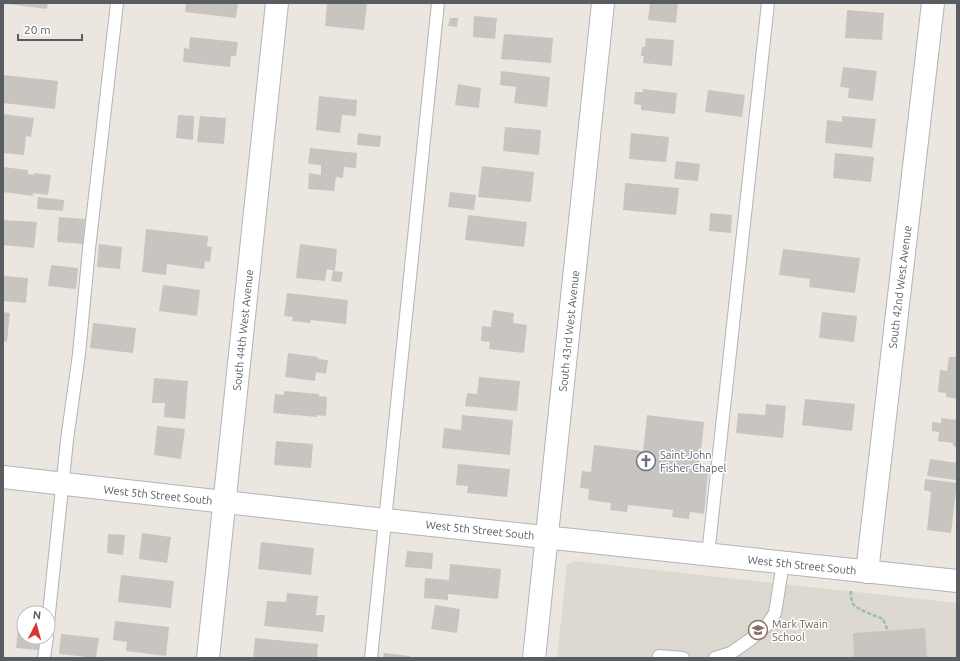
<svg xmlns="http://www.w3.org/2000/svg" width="960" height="661" viewBox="0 0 960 661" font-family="Ubuntu,sans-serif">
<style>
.education{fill:#ddd9d1}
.building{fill:#c8c4bf}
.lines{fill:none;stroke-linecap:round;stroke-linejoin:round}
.service-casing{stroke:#b1b3b7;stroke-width:14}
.minor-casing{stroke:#b1b3b7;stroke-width:24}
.path{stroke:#98c1a0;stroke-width:2.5;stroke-dasharray:4 2;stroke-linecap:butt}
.service{stroke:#fff;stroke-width:12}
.minor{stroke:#fff;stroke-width:22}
.labels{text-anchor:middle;stroke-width:3;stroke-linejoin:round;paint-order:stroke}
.street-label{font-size:11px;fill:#595c60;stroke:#fff}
.worship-label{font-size:11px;fill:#5b616d;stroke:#fff;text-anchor:start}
.education-label{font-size:11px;fill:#785e54;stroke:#fff;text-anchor:start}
</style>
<rect width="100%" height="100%" fill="#ebe7e0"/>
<polygon class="education" points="573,561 957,603 957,658 557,658 567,565"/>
<g class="building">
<polygon points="8,3 48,3 47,9 8,4"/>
<polygon points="186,3 238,3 236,18 185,12"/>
<polygon points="327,3 367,3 364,30 325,26"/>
<polygon points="650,3 678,3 676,23 648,20"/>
<polygon points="847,10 884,13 882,40 845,38"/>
<polygon points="474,16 497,18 495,39 473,37"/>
<polygon points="450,18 458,18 457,27 448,26"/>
<polygon points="504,34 553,38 551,63 501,59"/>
<polygon points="190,37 238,42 236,56 231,56 230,67 183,62 184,48 189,49"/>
<polygon points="646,38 674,40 672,66 643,63 644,56 641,56 642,47 645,47"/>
<polygon points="843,67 877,71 873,101 848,98 849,88 840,87"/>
<polygon points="501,71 550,77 547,107 514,103 516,87 500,85"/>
<polygon points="3,75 58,81 55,109 3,103"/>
<polygon points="458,84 481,88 479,108 455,105"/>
<polygon points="643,89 677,93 675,114 641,110 641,105 634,104 635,92 643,92"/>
<polygon points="708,90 745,95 742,117 705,112"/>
<polygon points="319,96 357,100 356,116 342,115 340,133 316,130"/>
<polygon points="3,114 34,118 31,137 26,136 24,155 3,153"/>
<polygon points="178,115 194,116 193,140 176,138"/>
<polygon points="200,116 226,118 224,144 197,142"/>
<polygon points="842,116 876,119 872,148 825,143 827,120 842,122"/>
<polygon points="505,127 541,130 539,155 503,151"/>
<polygon points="358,133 381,136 380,147 357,145"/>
<polygon points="631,133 669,137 666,162 629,159"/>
<polygon points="310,148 357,153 356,168 344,167 343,178 336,177 334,191 308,189 309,173 321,175 321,165 308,164"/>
<polygon points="835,153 874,157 871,182 833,178"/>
<polygon points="676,161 700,164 698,181 674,179"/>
<polygon points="482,166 534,172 531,202 478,197"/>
<polygon points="3,167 28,170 28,174 33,175 34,173 51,175 48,195 33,193 33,196 3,192"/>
<polygon points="625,183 679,188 676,215 623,210"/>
<polygon points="450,192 476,195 474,210 448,207"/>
<polygon points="38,197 64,200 63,211 37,209"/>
<polygon points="710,213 732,215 731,233 709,231"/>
<polygon points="468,215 527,222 524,247 465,240"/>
<polygon points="59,217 85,219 83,244 57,242"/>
<polygon points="3,220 37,222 34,248 3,245"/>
<polygon points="146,229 208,236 207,246 212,247 210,262 205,261 204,269 167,264 166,275 142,272"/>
<polygon points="99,244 122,247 120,269 97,267"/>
<polygon points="300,244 337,249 335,271 327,269 325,281 296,278"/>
<polygon points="783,249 860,258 855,293 809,287 810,279 779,275"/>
<polygon points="51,265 78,268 76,289 48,286"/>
<polygon points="333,271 343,272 341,282 331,281"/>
<polygon points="3,276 28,278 26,303 3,301"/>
<polygon points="163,285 200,290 197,316 159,311"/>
<polygon points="287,293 348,300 346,324 311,320 310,323 292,321 293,317 284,316"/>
<polygon points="493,310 514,313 513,323 527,325 524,353 489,349 490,342 481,341 482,326 491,327"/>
<polygon points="3,312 10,313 7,342 3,341"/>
<polygon points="822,312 857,316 854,342 819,338"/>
<polygon points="93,323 136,328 133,353 90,348"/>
<polygon points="288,353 318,357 318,359 328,360 326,374 316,372 315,381 285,377"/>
<polygon points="949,357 957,357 957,399 946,397 946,393 938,392 940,370 947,371"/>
<polygon points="479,377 520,381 517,411 465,406 467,393 477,394"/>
<polygon points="154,378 188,381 185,419 164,417 165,403 152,403"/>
<polygon points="284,391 319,394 319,396 327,397 326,416 317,415 317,417 273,413 275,394 284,395"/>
<polygon points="805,399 855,404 852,431 802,425"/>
<polygon points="766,404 786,406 783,438 736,433 738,413 765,415"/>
<polygon points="462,415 513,420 510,455 442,448 444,428 461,430"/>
<polygon points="647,415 704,422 699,473 708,473 704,514 690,512 689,519 672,517 673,510 628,505 627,512 610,510 611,503 588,500 589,489 580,488 582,471 591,472 594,445 643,451"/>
<polygon points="941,418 957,420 957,447 953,446 953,443 938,441 939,432 932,431 932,422 941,423"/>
<polygon points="157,426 185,429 181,459 154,455"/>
<polygon points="276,441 313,444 311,468 274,465"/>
<polygon points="930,459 957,463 956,480 927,476"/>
<polygon points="458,464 510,469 507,497 467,493 468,486 456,485"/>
<polygon points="925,479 957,483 951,533 927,530 931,492 924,490"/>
<polygon points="142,533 171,537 167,563 139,559"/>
<polygon points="108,534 125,535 123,555 107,553"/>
<polygon points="261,542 314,548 311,575 258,569"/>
<polygon points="407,551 433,553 432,569 405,567"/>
<polygon points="450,564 501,569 498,599 448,594 448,600 424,598 425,578 449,580"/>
<polygon points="121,575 174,581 171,608 118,602"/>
<polygon points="287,593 318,596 316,615 325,615 323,632 264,626 267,601 286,602"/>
<polygon points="435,605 460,609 457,633 431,629"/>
<polygon points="115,621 169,627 166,656 126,651 127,642 113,640"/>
<polygon points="925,628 927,658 854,658 853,633"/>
<polygon points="18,629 24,630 24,637 40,637 39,650 16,648"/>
<polygon points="61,634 99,638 96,658 59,654"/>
<polygon points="255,638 318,644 317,658 253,658"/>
<polygon points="384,653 410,656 410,658 383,658"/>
</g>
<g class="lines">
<defs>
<g id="service">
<polyline points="708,555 768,3"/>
<polyline points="48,623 67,440 79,354 89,249 117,3"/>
<polyline points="44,658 47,637"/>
<polyline points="371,658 438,3"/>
<polyline points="659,658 659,656 683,658"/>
<polyline points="715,658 731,653 751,639 767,625 775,613 783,563"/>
</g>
<g id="minor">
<polyline points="3,477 385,520 957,581"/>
<polyline points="867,572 933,3"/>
<polyline points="208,658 277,3"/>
<polyline points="534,658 603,3"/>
</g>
</defs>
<use href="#service" class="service-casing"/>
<use href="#minor" class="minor-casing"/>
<path class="path" d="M851 591C851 595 851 600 853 604 858 610 876 616 883 619L888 631"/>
<use href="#service" class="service"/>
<use href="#minor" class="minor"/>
</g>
<defs>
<symbol id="church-ring" viewBox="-11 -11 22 22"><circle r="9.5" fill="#fff" stroke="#6b7280" stroke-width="1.5"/><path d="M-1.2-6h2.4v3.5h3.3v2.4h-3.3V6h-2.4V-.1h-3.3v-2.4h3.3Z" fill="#6b7280"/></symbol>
<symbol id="school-ring" viewBox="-11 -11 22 22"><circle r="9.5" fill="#fff" stroke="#8d6e63" stroke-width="1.5"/><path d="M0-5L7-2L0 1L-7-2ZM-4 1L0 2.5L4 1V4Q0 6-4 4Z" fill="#8d6e63"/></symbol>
</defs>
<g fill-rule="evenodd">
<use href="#church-ring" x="635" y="450" width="22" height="22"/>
<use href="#school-ring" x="747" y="619" width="22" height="22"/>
</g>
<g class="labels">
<g class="street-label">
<text transform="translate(900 287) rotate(-83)" y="4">South 42nd West Avenue</text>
<text transform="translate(243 330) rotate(-84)" y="4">South 44th West Avenue</text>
<text transform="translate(569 331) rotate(-84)" y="4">South 43rd West Avenue</text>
<text transform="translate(158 495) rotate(6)" y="4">West 5th Street South</text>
<text transform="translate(480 530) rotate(6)" y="4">West 5th Street South</text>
<text transform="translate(802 565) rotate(6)" y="4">West 5th Street South</text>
</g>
<g class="worship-label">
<text x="660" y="459">Saint John<tspan x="660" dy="13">Fisher Chapel</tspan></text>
</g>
<g class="education-label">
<text x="772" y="628">Mark Twain<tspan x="772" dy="13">School</tspan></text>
</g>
</g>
<rect width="960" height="661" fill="none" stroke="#595c60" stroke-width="8"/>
<g transform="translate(36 625) rotate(6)"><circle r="19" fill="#ffffff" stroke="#bdbebf"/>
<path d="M0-3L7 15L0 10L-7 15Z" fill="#db3637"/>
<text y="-6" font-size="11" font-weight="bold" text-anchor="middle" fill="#595c60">N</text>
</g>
<path d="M18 34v6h64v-6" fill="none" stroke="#595c60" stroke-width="2"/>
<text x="24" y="34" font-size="12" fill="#595c60" stroke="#ffffff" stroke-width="3" paint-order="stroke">20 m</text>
</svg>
